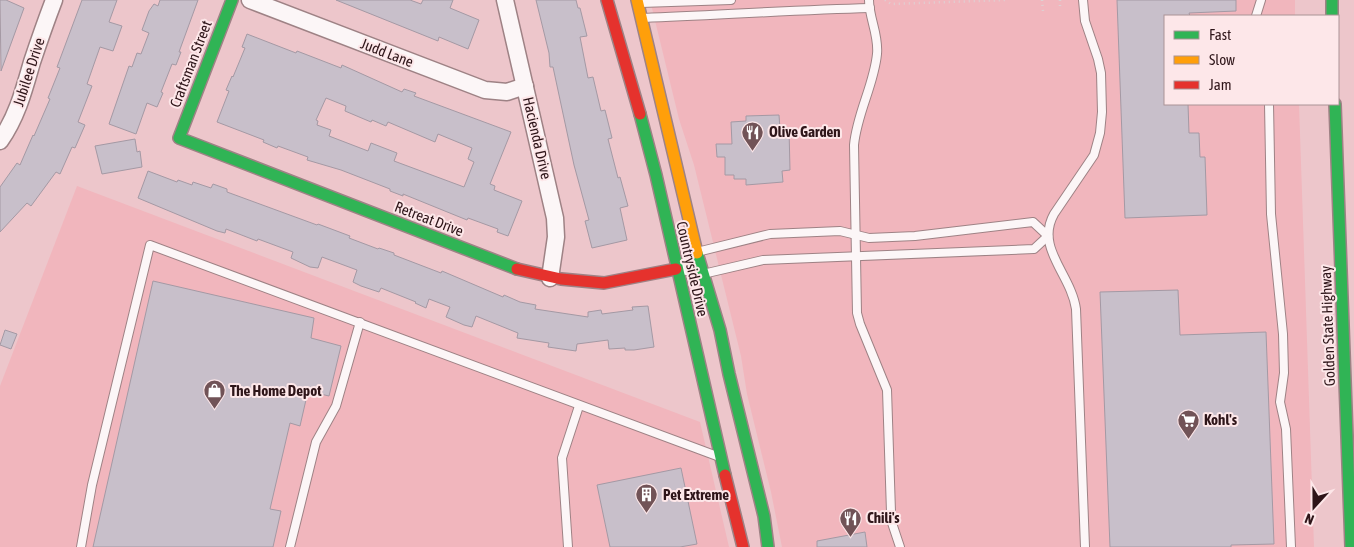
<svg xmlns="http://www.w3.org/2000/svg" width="1354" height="547" viewBox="0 0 1354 547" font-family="'Asap Condensed',sans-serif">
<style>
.built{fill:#f1b6bd}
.building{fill:#c8bfca;stroke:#a499a4;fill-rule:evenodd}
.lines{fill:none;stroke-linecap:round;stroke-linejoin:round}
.lane-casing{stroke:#9e8285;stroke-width:10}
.street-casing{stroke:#9e8285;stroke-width:19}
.fast-casing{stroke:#9e8285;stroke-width:14}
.slow-casing{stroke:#9e8285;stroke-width:14}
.jam-casing{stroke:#9e8285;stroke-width:14}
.path{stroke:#ded1d3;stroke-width:2.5;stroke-dasharray:1 4;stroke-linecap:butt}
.lane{stroke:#fcf6f7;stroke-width:8}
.street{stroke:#fcf6f7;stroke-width:16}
.fast{stroke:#30b455;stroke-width:11}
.slow{stroke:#ff9f0a;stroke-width:11}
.jam{stroke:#e5322d;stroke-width:11}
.labels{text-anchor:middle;stroke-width:4;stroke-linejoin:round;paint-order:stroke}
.street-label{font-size:15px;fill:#2e1519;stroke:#fde7e9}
.poi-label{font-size:15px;font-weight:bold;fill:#2e1519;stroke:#fde7e9;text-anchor:start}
</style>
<rect width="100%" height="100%" fill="#edc6cb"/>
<g class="built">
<polygon points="650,0 1295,0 1295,16 1165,16 1165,104 1299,104 1314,547 782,547 771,492 747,394 741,356 694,165 679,119"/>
<polygon points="77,186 700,422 729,547 0,547 0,386"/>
</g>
<g class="building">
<polygon points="0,0 6,0 24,8 1,71"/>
<polygon points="82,0 117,0 109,22 122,26 113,51 100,47 87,84 92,86 78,122 85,125 75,148 72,147 60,174 56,172 31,206 27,203 0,232 0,187 17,163 20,165 33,135 34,136 50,99 48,98 60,68 57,67"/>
<polygon points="160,0 198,0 179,52 181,52 176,65 172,64 161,92 163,93 157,107 147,103 136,134 109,124 129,66 132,67 137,53 141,54 149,33 142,30 149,11 154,4 158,6"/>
<polygon points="336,0 410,0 421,4 423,0 453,0 450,8 479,20 468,49 439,37 438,41"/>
<polygon points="536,0 576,0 578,8 580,8 587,36 580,37 588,78 593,77 601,111 605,110 612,138 608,139 618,178 620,177 628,206 620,208 627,240 592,248 585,221 589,220 574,165 553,67 550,67 549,53"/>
<polygon points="1117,0 1236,0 1236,11 1189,13 1190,16 1165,16 1165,104 1188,104 1189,133 1199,133 1200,157 1205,157 1207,215 1125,218"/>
<path d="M247 34 296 53 297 51 341 68 342 65 402 92 404 89 416 93 414 96 511 132 490 184 495 186 494 190 522 201 508 236 497 232 498 229 468 218 467 220 403 194V196L390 191V189L341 170 307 160 308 157 278 146 277 148 263 142 264 140 217 122 229 91 226 90 232 76 233 77 245 48 242 47ZM326 98 346 106 345 111 371 122 372 120 386 126 388 122 435 142 438 134 472 148 468 159 474 162 464 187 394 161 397 153 371 143 368 151 329 136 331 130 317 125 318 121 316 120Z"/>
<polygon points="779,115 780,129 789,129 790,170 782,171 783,182 746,185 746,179 734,179 734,175 725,175 725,157 717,157 716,144 732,144 731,122 746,121 746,116"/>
<polygon points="135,139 137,152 140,151 142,167 102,174 95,146"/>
<polygon points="148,171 177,182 178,180 192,185 193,182 211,188 213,184 227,189 227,192 317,225 318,224 350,236 349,238 378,249 379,248 394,253 394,255 441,273 442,271 503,297 504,295 520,302 536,305 535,309 588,317 588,312 601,310 602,314 633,310 632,307 648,306 654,347 634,350 625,350 625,348 609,349 608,340 577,344 576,351 548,347 549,343 517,338 518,333 476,316 472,327 464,325 446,317 450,307 429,299 426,308 415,303 416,302 381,288 379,292 361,286 353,282 357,270 322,257 318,268 310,267 291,258 293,252 258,239 257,241 226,229 225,233 217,231 138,198"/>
<polygon points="153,281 314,318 311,338 341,346 329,396 308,391 300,426 290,423 270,509 281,511 273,547 93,547"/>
<polygon points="1178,290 1180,335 1266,332 1274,544 1231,545 1231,547 1110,547 1100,292"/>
<polygon points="5,330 17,334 11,349 0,345"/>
<polygon points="681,468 697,544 680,547 610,547 597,485"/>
<polygon points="865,532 867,547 817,547 817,541"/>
</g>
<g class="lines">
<defs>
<g id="lane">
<path d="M869 0C869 18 879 35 877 54 874 85 857 113 854 145L857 313 860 324 887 390 891 512 892 523 900 547"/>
<path d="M1083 0 1085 21 1098 59 1101 73 1102 112 1100 133 1094 155 1054 214C1035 248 1071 274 1076 309L1085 547"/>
<polyline points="641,3 731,0"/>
<polyline points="1256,16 1261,0"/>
<path d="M644 18C719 15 794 10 870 8"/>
<polyline points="1269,104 1271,214 1283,334 1284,373 1280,402 1286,429 1291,547"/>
<polygon points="1033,222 1048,236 1034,249 763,260 703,274 676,269 697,252 770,234 840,231 869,238 915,236"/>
<polyline points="81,547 92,485 150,245 717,456"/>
<polyline points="290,547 316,442 336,406 360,322"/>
<polyline points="568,547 562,458 579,406"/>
</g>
<g id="street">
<polyline points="250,0 485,90 507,92 525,86"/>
<polyline points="505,0 555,218 556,237 550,278"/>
<path d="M0 141C17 117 24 90 32 62 39 41 46 21 54 0"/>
</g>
<g id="fast">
<polyline points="232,0 179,138 517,269"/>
<polyline points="1332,0 1332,16"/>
<polyline points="1335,104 1351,547"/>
<polyline points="640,114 656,175 725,475"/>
<polyline points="697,253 720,330 729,374 764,516 768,547"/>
</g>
<polyline id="slow" points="637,0 697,253"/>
<g id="jam">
<polyline points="607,0 640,114"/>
<polyline points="517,269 561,279 604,283 676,269"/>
<polyline points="725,475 743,547"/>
</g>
</defs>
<use href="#lane" class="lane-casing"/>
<use href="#street" class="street-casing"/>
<use href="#fast" class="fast-casing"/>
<use href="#slow" class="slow-casing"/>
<use href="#jam" class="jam-casing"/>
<g class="path">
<polyline points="885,0 891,4 1006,0"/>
<polyline points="1042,0 1043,11"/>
<polyline points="1060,0 1060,10"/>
</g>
<use href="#lane" class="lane"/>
<use href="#street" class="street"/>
<use href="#fast" class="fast"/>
<use href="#slow" class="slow"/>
<use href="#jam" class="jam"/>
</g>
<defs>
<symbol id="restaurant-pin" viewBox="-11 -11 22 30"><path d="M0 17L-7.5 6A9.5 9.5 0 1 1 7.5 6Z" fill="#715357" stroke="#fde7e9"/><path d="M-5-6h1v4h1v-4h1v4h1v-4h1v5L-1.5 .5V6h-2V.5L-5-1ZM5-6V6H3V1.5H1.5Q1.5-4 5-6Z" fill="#fff"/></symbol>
<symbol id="shop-pin" viewBox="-11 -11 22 30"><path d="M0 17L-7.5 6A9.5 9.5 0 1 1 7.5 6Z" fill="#715357" stroke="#fde7e9"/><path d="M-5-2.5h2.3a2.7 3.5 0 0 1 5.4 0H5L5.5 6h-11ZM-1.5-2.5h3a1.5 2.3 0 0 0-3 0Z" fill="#fff"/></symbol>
<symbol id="supermarket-pin" viewBox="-11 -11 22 30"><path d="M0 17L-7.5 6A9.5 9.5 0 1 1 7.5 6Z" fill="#715357" stroke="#fde7e9"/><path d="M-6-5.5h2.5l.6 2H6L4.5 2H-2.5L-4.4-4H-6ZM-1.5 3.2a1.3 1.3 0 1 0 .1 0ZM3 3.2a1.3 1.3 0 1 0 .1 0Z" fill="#fff"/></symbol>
<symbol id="building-pin" viewBox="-11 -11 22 30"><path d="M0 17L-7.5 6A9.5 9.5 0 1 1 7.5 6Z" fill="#715357" stroke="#fde7e9"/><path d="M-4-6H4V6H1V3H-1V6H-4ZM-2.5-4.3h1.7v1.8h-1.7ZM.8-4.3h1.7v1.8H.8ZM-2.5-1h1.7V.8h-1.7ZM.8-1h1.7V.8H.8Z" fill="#fff"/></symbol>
</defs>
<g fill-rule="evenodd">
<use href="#restaurant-pin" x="740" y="120" width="25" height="34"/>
<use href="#shop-pin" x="202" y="378" width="25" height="34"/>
<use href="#supermarket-pin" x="1176" y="408" width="25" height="34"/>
<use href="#building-pin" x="634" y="482" width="25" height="34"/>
<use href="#restaurant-pin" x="838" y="506" width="25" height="34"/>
</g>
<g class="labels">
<g class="street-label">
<text transform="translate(387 53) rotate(21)" y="5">Judd Lane</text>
<text transform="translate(191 64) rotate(-69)" y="5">Craftsman Street</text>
<text transform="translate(29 72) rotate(-72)" y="5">Jubilee Drive</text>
<text transform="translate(537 138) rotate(77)" y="5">Hacienda Drive</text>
<text transform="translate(429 219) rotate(21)" y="5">Retreat Drive</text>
<text transform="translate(692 269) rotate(77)" y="5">Countryside Drive</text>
<text transform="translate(1328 326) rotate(-92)" y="5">Golden State Highway</text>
</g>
<g class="poi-label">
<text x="769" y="137">Olive Garden</text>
<text x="230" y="396">The Home Depot</text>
<text x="1204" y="425">Kohl's</text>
<text x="663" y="500">Pet Extreme</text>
<text x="867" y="523">Chili's</text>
</g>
</g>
<rect x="1164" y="15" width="175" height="90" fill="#fde7e9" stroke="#aa9396"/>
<rect x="1174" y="31" width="25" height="8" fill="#30b455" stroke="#aa9396"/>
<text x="1209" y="40" font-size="15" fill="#2e1519">Fast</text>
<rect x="1174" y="56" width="25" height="8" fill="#ff9f0a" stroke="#aa9396"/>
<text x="1209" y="65" font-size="15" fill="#2e1519">Slow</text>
<rect x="1174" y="81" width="25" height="8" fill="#e5322d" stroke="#aa9396"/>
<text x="1209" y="90" font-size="15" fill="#2e1519">Jam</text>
<g transform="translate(1314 507) rotate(201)" stroke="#fde7e9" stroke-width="4" paint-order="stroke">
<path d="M0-4L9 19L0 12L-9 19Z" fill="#2e1519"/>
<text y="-8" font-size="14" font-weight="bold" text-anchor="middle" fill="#2e1519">N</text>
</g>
</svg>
